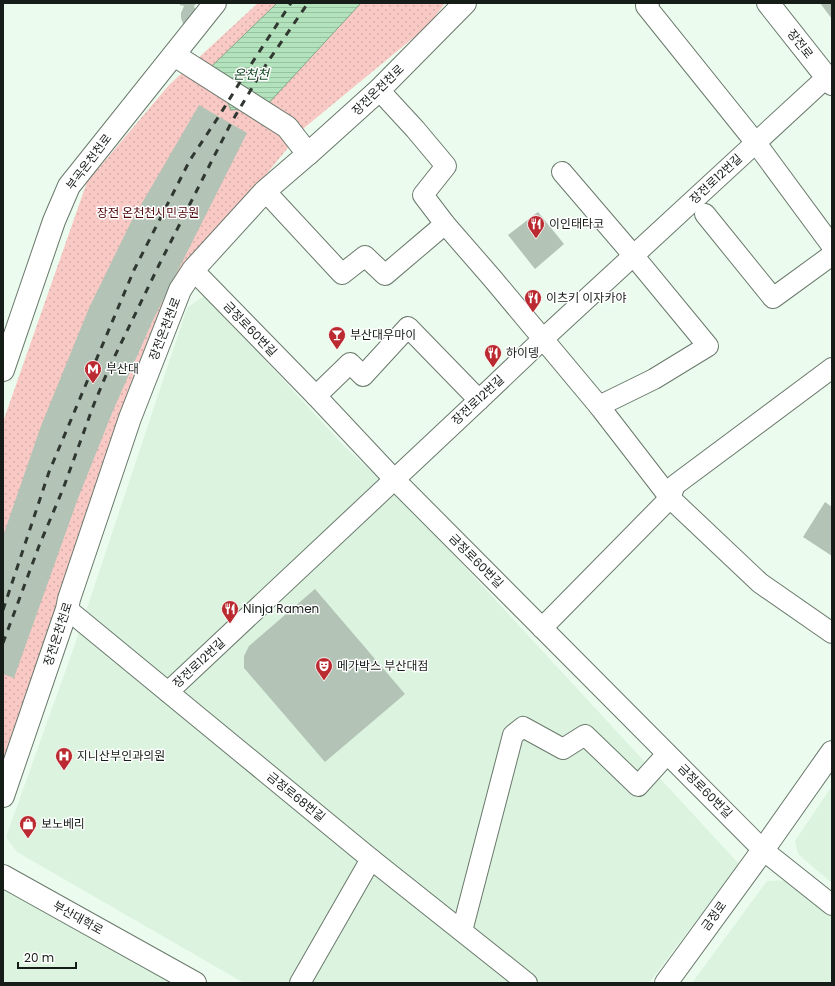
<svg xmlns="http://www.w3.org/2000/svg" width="835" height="986" viewBox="0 0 835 986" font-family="Poppins,'Noto Sans KR',sans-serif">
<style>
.built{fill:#dbf3df}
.park{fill:url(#park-dots)}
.water{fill:url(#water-rules);stroke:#84a78a}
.building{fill:#b3c4b6}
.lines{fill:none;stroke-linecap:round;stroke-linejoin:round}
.minor-casing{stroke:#6a796c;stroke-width:22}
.tertiary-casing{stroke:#6a796c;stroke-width:24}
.secondary-casing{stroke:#6a796c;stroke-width:24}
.minor{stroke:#fff;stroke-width:20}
.tertiary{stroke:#fff;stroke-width:22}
.secondary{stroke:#fff;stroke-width:22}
.rail{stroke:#303731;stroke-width:3;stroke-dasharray:7 7;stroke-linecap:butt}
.labels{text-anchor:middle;stroke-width:3;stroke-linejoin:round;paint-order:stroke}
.street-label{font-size:12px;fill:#161c17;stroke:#fff}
.park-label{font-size:12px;fill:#51080c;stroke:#fff}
.poi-label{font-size:12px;fill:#161c17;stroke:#fff;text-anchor:start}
.water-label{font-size:13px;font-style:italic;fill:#164b26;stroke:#fff}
</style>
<defs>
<pattern id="park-dots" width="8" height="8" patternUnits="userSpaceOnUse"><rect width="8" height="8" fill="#f8c9c5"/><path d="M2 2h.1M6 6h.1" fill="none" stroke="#d4aca8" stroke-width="1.8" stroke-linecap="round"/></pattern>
<pattern id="water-rules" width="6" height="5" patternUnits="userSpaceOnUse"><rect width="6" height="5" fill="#b3e3bc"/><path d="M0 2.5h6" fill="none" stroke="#99c2a1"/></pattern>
</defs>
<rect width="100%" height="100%" fill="#ebfcee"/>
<g class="built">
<polygon points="205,295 344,446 405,502 739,864 649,983 244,983 17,852 6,837 74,647 187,308"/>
<polygon points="832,786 832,883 798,854 795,841"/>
<polygon points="787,880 832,915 832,983 692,983 767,881"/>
<polygon points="8,888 178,983 3,983 3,889"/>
</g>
<polygon class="park" points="258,3 445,3 429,25 304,128 205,250 3,775 3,422 87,182 169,85"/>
<polygon class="water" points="277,3 361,3 266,106 231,110 212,66"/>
<g class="building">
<polygon points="179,3 197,3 194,6 196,11 185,26 183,24 181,18 181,13 184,6 180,5"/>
<polygon points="820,3 832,3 832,19"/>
<polygon points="199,105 247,133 152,322 112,413 77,501 14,678 3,674 3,536 41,426 89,308 131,222"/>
<polygon points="538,212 564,244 535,269 508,235"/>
<polygon points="825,502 832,507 832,556 803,537"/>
<polygon points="315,589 405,694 325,762 244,668 244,656 249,646"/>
</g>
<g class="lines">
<defs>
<g id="minor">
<polyline points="649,3 646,6 756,143 832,246"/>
<polyline points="379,90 415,129 446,166 423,195 445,224 492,278 599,406 670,498 760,583 832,633"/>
<polyline points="562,172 633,255 708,346 654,379 599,406"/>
<polyline points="265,191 342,274 365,256 385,275 445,224"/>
<polyline points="705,214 773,298 832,255"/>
<polyline points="193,270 316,396 394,479 763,850 832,905"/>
<polyline points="316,396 350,363 363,376 408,327 479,400"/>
<polyline points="67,609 371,859 527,983"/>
<polyline points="542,628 670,498 675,485 832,368"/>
<polyline points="168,692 479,400 543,339 827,77"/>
<polyline points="462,931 513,735 523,727 563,749 585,735 638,786 667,754"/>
<polyline points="300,983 371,859"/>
</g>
<g id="tertiary">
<polyline points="768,3 832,84"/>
<polyline points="3,876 195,983"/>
<polyline points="666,983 763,850 832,752"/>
</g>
<g id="secondary">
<polyline points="174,55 287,127 308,154"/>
<polyline points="3,370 54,221 69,186 215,3"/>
<polyline points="3,796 67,609 69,599 130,418 180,290 193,270 265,191 308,154 379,90 465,3"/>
</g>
</defs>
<use href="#minor" class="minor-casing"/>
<use href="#tertiary" class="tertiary-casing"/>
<use href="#secondary" class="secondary-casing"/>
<use href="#minor" class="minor"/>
<use href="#tertiary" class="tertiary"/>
<use href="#secondary" class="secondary"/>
<g class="rail">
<polyline points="3,610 49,472 134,270 190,160 219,116 250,66 291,3"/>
<polyline points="3,643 39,546 63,489 94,404 109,368 159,265 231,123 267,63 308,3"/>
</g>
</g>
<defs>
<symbol id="restaurant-pin" viewBox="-11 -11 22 30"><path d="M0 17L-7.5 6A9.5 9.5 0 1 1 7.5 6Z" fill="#ba2a30" stroke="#fff"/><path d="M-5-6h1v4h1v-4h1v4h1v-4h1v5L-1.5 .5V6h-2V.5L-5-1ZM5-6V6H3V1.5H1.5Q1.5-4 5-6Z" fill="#fff"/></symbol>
<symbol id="bar-pin" viewBox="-11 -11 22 30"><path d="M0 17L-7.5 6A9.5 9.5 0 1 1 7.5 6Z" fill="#ba2a30" stroke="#fff"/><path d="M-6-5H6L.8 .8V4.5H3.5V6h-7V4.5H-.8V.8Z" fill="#fff"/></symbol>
<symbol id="metro-pin" viewBox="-11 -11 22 30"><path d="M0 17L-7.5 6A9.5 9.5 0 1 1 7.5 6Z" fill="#ba2a30" stroke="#fff"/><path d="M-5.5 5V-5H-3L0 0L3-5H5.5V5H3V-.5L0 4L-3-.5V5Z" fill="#fff"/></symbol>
<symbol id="theatre-pin" viewBox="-11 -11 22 30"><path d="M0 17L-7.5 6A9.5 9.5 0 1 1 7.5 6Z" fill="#ba2a30" stroke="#fff"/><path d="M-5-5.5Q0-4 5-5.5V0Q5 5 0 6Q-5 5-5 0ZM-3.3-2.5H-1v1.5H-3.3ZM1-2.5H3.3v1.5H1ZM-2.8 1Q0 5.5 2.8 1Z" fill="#fff"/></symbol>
<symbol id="hospital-pin" viewBox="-11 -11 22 30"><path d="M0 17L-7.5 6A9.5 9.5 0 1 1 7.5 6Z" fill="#ba2a30" stroke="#fff"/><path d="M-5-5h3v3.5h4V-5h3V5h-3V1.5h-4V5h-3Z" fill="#fff"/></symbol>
<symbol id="shop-pin" viewBox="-11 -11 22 30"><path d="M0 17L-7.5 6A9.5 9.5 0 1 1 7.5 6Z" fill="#ba2a30" stroke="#fff"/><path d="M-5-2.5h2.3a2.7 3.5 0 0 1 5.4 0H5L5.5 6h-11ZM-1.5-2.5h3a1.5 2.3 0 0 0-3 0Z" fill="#fff"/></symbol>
</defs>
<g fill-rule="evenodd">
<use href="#restaurant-pin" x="526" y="214" width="20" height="27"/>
<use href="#restaurant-pin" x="523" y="288" width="20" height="27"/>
<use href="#bar-pin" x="327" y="325" width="20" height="27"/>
<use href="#restaurant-pin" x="483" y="343" width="20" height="27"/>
<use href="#metro-pin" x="83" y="359" width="20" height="27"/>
<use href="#restaurant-pin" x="220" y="599" width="20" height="27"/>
<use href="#theatre-pin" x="314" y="656" width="20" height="27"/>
<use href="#hospital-pin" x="54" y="746" width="20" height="27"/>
<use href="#shop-pin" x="18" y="814" width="20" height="27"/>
</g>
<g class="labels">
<g class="street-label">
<text transform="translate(800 44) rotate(52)" y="4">장전로</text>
<text transform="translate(378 90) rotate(-44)" y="4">장전온천천로</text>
<text transform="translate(89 162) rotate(-53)" y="4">부곡온천천로</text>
<text transform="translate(716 179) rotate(-43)" y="4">장전로12번길</text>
<text transform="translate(165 329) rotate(-69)" y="4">장전온천천로</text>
<text transform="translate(250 329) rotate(46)" y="4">금정로60번길</text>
<text transform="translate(478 400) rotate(-43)" y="4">장전로12번길</text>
<text transform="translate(476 561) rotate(45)" y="4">금정로60번길</text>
<text transform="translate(58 634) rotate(-72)" y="4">장전온천천로</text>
<text transform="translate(199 663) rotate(-43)" y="4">장전로12번길</text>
<text transform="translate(705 791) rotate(45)" y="4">금정로60번길</text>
<text transform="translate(296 797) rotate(39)" y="4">금정로68번길</text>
<text transform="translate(714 916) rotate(-54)" y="4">금정로</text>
<text transform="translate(78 918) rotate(29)" y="4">부산대학로</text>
</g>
<g class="park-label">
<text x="148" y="217">장전 온천천시민공원</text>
</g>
<g class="poi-label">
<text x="549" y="228">이인태타코</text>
<text x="546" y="302">이츠키 이자카야</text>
<text x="350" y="339">부산대우마이</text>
<text x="506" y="357">하이뎅</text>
<text x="106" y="373">부산대</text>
<text x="243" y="613">Ninja Ramen</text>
<text x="337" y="670">메가박스 부산대점</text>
<text x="77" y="760">지니산부인과의원</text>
<text x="41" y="828">보노베리</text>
</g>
<g class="water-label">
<text x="251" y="79">온천천</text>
</g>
</g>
<rect width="835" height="986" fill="none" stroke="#161c17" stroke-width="8"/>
<path d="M18 962v6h58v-6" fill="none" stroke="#161c17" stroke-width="2"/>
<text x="24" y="962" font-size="12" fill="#161c17" stroke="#ffffff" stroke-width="3" paint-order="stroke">20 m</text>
</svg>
